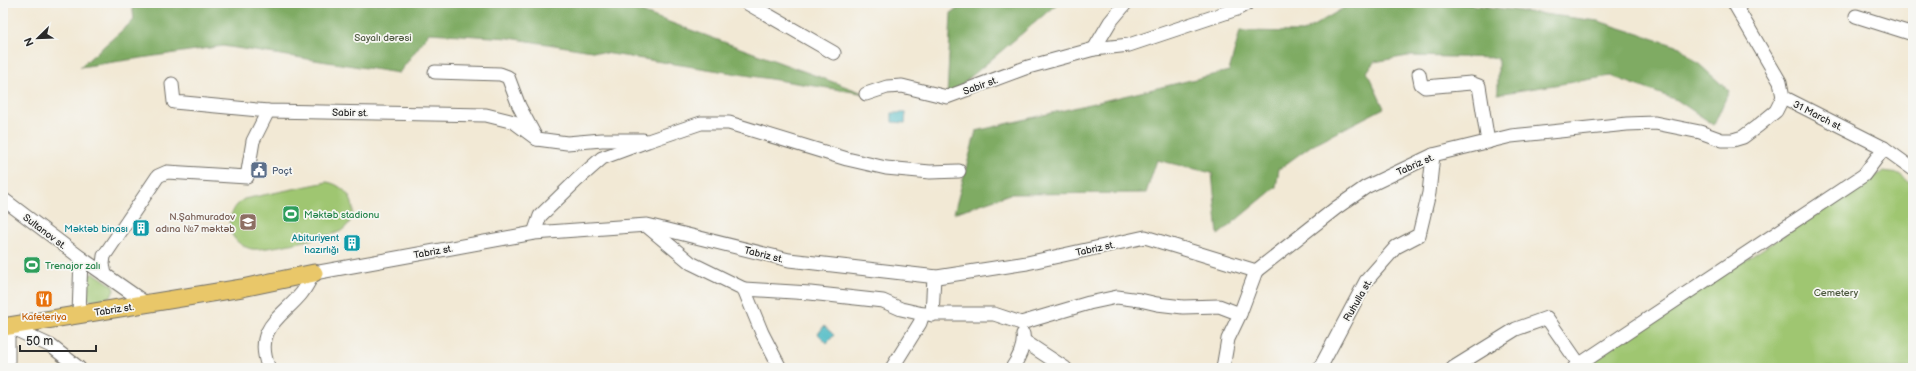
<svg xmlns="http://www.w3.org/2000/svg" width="1916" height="371" viewBox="0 0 1916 371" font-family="'Balsamiq Sans',sans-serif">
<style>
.green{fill:#9fc671;stroke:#65784e}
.forest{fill:#7fab63;stroke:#556b47}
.water{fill:#4cbac4;stroke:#3c7278}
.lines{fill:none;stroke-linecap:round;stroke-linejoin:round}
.minor-casing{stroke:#716e66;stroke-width:15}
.major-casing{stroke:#716e66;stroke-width:19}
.minor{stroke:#fff;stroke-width:13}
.major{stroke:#e9c769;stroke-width:17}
.labels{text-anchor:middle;stroke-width:3.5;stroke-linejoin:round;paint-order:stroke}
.park-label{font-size:10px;fill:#4e5a40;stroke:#f6f6f2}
.street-label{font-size:10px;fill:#2b2b2b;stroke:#f6f6f2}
.service-label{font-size:10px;fill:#4e5e75;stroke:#f6f6f2;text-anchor:start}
.leisure-label{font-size:10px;fill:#27864d;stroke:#f6f6f2;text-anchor:start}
.education-label{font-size:10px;fill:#785e54;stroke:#f6f6f2;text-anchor:end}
.culture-label{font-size:10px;fill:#0d838f;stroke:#f6f6f2;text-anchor:end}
.food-label{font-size:10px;fill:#c56008;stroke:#f6f6f2}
</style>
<rect width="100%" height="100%" fill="#f6f6f2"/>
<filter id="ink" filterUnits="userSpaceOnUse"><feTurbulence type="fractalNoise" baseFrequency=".025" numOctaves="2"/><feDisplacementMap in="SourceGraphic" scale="8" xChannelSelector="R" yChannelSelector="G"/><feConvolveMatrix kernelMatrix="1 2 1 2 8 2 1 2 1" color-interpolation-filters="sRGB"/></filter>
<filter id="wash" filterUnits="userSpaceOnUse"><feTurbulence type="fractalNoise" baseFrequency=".012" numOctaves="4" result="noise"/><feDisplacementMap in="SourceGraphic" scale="16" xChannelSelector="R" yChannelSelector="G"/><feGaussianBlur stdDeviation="0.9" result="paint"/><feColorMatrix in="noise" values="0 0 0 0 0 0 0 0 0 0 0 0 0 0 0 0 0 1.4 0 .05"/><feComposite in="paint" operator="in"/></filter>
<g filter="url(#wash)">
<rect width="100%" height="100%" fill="#f2e9d5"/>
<g class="green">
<polygon points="1882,172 1899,174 1913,185 1913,368 1578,368"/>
<path d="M327 182C351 186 364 215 341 231 333 236 262 251 252 249 242 247 233 240 230 230 227 217 234 206 244 199Z"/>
<polygon points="94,273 112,285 114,290 111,297 92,301 86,297 83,284 84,277"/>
</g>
<g class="forest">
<polygon points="132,3 617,3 866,94 509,38 429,33 399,73 223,46 80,67 134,20"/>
<polygon points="967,3 1058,3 947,97 951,13"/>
<polygon points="1352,3 1457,3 1598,21 1680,47 1729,91 1714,125 1677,100 1611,76 1498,94 1498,58 1408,56 1374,62 1367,72 1384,108 1312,145 1279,169 1276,187 1218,235 1212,173 1157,160 1146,193 1010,194 954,213 976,131 1229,71 1240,31 1303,32"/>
</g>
<g class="water">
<polygon points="892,113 906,113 905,123 892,122"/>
<polygon points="824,326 834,335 827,343 818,334"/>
</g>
</g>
<g filter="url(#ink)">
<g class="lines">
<defs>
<g id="minor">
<polyline points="747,3 834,53"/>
<polyline points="1734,3 1780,82 1783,97 1884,148 1913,169"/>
<polyline points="1856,16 1913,34"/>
<polyline points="1094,49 1110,22 1126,3"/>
<polyline points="435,72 500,74 508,77 519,106 535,136"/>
<polyline points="1419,74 1421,84 1425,87 1471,83 1479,86 1488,142"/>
<polyline points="172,84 174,102 268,111 486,115 514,122 537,139"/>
<polyline points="866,94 887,87 902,86 947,97 1028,67 1094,49 1129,45 1237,9 1248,3"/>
<polyline points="537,139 567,143 602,140 643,140"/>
<polyline points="3,199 81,258 79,314"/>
<polyline points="648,227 691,263 744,289 762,333 780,368"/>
<polyline points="534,233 540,216 577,180 602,158 648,141 701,123 729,123 847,159 886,168 930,172 959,171"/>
<polyline points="81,258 147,304"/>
<polyline points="105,275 103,264 104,256 158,176 167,172 247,177 253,141 268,111"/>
<polyline points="744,289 810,293 883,301 901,309 923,314 994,314 1021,323 1089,303 1117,297 1140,300 1157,304 1183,307 1219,306 1240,314"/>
<polyline points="932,315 934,277"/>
<polyline points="1024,341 1065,368"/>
<polyline points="8,368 8,326 51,346 79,368"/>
<path d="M267 368 268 366C254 328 281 318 301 294 306 288 310 279 314 273L534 233 647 225 789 260 937 277 1027 263 1145 237 1256 271 1336 208 1366 187 1433 155 1511 136 1627 124 1655 123 1700 132 1722 140H1733L1743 137 1759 125 1776 111 1783 97"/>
<polyline points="892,368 920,323 923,314"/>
<path d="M1012 368C1019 358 1025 347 1023 334"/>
<polyline points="1223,368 1228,339 1240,314 1256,271"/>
<polyline points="1320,368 1366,281 1396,247 1419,235 1429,193 1433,155"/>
<polyline points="1453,368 1516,329 1547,318 1579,364"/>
<polyline points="1574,368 1864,175 1884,148"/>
</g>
<polyline id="major" points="3,327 242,288 314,273"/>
</defs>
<use href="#minor" class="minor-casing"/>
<use href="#major" class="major-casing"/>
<use href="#minor" class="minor"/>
<use href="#major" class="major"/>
</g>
</g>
<defs>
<symbol id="civic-square" viewBox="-11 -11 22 22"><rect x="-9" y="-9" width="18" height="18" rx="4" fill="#5c6f8a" stroke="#f6f6f2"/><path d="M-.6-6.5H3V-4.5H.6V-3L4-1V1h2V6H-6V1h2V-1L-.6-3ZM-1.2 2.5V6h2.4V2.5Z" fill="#fff"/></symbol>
<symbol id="stadium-square" viewBox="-11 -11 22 22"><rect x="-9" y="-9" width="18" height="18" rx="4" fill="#2e9e5b" stroke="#f6f6f2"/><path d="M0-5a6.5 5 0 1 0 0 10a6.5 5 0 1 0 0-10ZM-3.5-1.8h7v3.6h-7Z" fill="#fff"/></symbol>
<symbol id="school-square" viewBox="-11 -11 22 22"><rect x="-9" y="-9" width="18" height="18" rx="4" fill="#8d6e63" stroke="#f6f6f2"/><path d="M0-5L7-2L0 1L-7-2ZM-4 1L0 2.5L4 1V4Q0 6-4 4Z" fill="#fff"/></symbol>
<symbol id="building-square" viewBox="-11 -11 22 22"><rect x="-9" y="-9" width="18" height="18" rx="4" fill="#0f9aa8" stroke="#f6f6f2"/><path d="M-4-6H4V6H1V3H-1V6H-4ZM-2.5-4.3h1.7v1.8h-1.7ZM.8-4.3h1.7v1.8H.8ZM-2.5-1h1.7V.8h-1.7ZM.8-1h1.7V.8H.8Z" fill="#fff"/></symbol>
<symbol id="restaurant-square" viewBox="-11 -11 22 22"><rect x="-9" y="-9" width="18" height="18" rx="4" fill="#e8710a" stroke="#f6f6f2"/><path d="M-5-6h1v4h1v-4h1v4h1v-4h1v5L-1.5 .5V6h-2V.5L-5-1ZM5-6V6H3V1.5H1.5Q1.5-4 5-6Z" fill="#fff"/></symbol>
</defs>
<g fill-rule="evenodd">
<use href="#civic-square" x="249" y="160" width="20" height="20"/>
<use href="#stadium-square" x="281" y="204" width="20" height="20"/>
<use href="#school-square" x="238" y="212" width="20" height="20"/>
<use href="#building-square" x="131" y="218" width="20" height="20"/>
<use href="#building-square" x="342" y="233" width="20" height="20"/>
<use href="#stadium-square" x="22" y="255" width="20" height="20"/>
<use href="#restaurant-square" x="34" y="289" width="20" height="20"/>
</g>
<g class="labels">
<g class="park-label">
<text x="383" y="41">Sayalı dərəsi</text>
<text x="1836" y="296">Cemetery</text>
</g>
<g class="street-label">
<text transform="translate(980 85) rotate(-20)" y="4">Sabir st.</text>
<text transform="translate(350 112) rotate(1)" y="4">Sabir st.</text>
<text transform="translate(1818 115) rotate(27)" y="4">31 March st.</text>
<text transform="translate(1415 164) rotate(-24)" y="4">Tabriz st.</text>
<text transform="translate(45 231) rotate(37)" y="4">Sultanov st.</text>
<text transform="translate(1095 248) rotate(-12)" y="4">Tabriz st.</text>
<text transform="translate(433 251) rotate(-10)" y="4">Tabriz st.</text>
<text transform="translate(764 254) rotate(14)" y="4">Tabriz st.</text>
<text transform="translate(1357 300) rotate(-60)" y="4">Ruhulla st.</text>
<text transform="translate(114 309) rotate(-9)" y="4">Tabriz st.</text>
</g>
<g class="service-label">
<text x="272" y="174">Poçt</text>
</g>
<g class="leisure-label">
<text x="304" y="218">Məktəb stadionu</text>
<text x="45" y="269">Trenajor zalı</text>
</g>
<g class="education-label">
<text x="235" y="220">N.Şahmuradov<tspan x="235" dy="12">adına №7 məktəb</tspan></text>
</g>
<g class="culture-label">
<text x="128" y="232">Məktəb binası</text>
<text x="339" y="241">Abituriyent<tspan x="339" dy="12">hazırlığı</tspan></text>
</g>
<g class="food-label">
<text x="44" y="320">Kafeteriya</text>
</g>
</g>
<rect width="1916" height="371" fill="none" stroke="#f6f6f2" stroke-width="16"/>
<g transform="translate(38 38) rotate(247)" stroke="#f6f6f2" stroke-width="3" paint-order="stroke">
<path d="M0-3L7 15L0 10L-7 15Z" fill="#2b2b2b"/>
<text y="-6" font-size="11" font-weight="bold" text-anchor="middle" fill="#2b2b2b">N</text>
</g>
<path d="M20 345v6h76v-6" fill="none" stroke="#2b2b2b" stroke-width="2"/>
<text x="26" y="345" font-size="12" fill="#2b2b2b" stroke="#f6f6f2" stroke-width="3" paint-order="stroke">50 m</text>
</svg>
